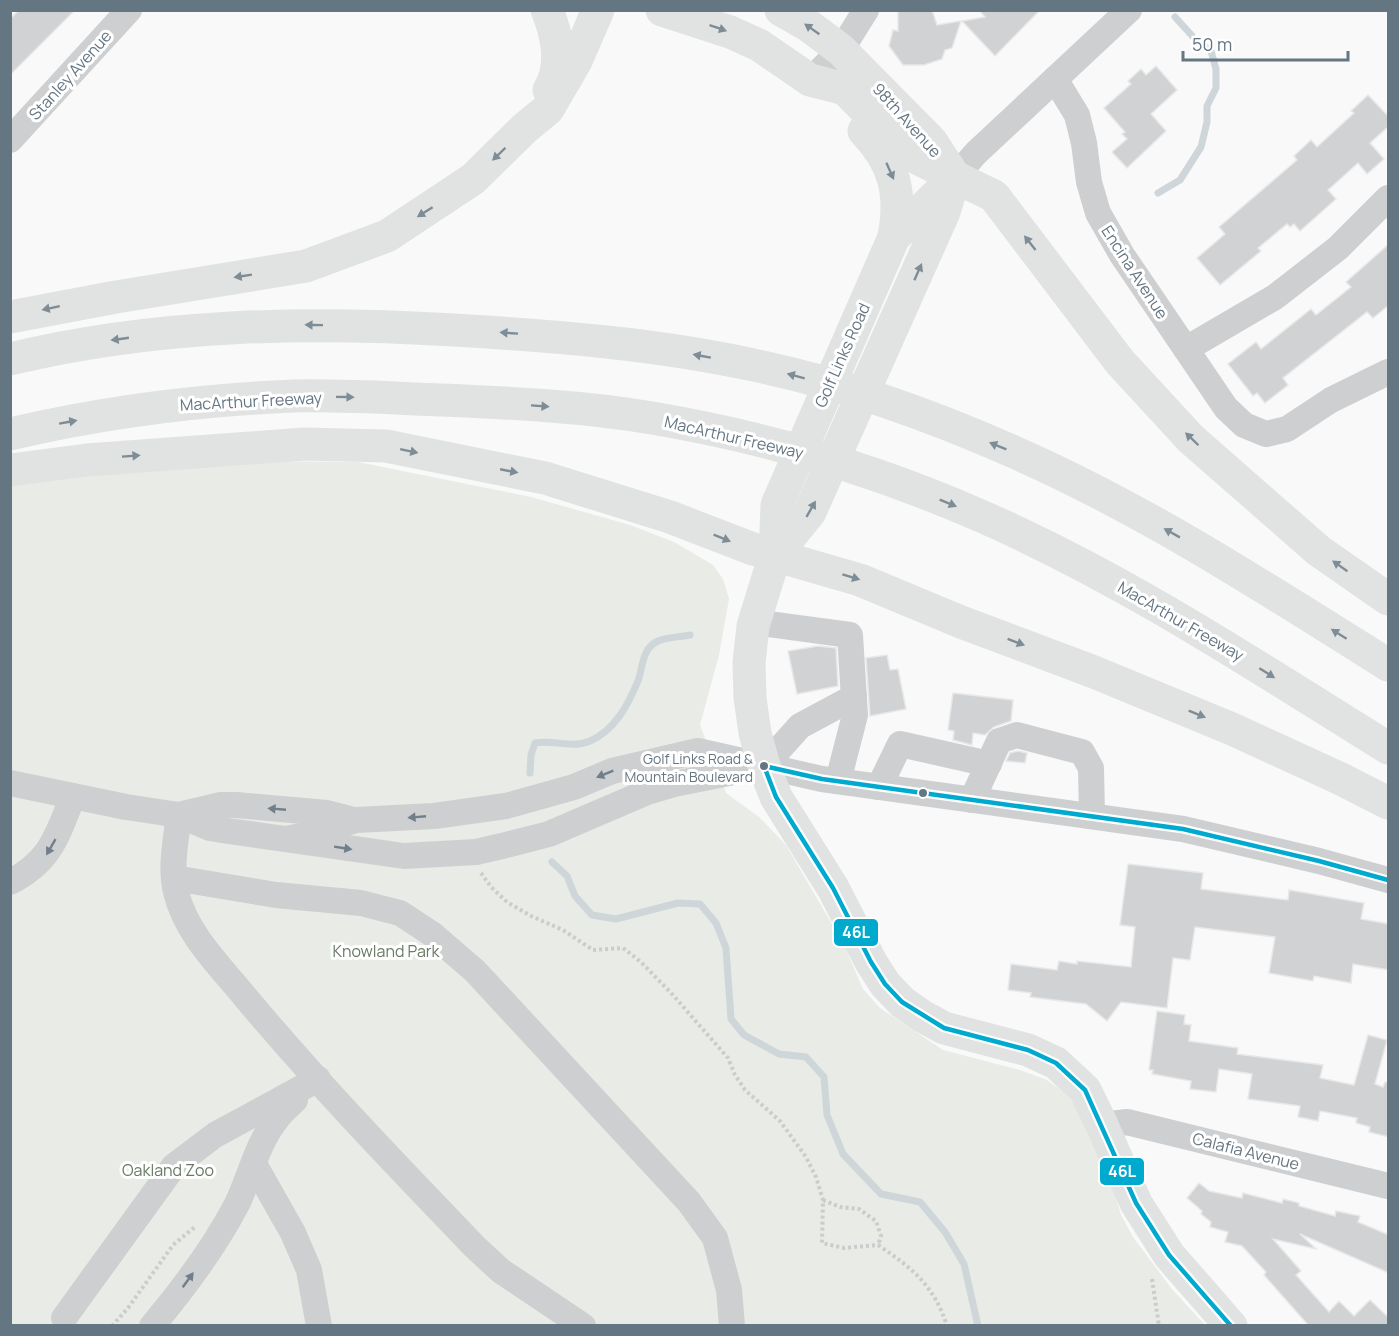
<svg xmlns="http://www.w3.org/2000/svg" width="1399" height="1336" viewBox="0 0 1399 1336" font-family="Manrope,sans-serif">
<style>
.green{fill:#e8ebe6}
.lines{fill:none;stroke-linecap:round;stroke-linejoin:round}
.stream{stroke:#ced6d9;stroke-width:7}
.building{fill:#d0d2d3;stroke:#e8e8e8;stroke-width:1.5}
.path{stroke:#cbcccd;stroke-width:4;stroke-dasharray:3 3;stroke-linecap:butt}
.minor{stroke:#cecfd0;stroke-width:26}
.major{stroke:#e1e2e2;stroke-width:33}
.highway{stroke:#e1e2e2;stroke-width:33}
.bus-1-casing{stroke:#fff;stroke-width:9}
.bus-1{stroke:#00a9ce;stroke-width:4.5}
.oneway{fill:#7e8c96}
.oneway2{fill:#707f8b}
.bus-dot{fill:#657683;stroke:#fff;stroke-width:2}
.labels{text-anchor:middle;stroke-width:6;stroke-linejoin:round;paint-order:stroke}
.bus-label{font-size:14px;fill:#657683;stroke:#fff;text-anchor:end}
.street-label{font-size:16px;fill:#657683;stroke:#fff}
.park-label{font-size:16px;fill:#687a64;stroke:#fff}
.line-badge{stroke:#fff;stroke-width:2}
.badge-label{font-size:16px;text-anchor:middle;font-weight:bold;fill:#fff}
</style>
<rect width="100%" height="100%" fill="#f9f9f9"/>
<polygon class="green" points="254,461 358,462 531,497 630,525 674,542 713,565 723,579 729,599 719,655 700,725 726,793 759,817 786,845 844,945 863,989 880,1008 943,1050 1020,1070 1047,1080 1065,1093 1085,1116 1116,1197 1121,1215 1133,1237 1171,1288 1205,1325 11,1326 11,486 76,476"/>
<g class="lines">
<g class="stream">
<polyline points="1158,193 1180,180 1201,147 1207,122 1207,106 1216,88 1216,69 1211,51 1195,39 1175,17"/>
<path d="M530 773 531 755 535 743C553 739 572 749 590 741 615 730 628 705 638 681 643 667 642 648 658 641 667 637 680 637 690 635"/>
<polyline points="552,862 567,876 575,896 592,915 616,919 678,903 700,904 716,923 726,948 731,1019 744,1035 779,1054 806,1057 824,1077 827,1115 843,1154 881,1194 920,1202 945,1232 964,1264 978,1326"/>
</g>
</g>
<g class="building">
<polygon points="19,10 75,10 10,75 10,19"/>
<polygon points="898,10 932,10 937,25 961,21 952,48 945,50 942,59 924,65 903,65 889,46 893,30 898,31"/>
<polygon points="979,10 1040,10 995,56 962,21 985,17"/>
<polygon points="1156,66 1177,90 1151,114 1166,131 1127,168 1112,152 1127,139 1122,134 1125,132 1104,108 1131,84 1128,81 1141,69 1146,75"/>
<polygon points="1368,95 1389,117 1389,126 1370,143 1384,159 1367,174 1358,163 1328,190 1336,199 1300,231 1294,224 1290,227 1287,224 1258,248 1261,251 1220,285 1197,258 1225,234 1219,227 1297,160 1294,156 1311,140 1317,147 1354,113 1351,111"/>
<polygon points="1389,244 1389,305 1373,318 1367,312 1283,378 1288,385 1265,403 1257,393 1253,396 1228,364 1256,342 1261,349 1311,309 1316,315 1351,287 1346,282"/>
<polygon points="818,646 836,648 838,686 797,694 788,651"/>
<polygon points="887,655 890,670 898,669 906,709 870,716 866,658"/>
<polygon points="953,693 1013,700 1011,721 994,727 985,735 973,733 972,745 953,740 954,731 948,730"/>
<polygon points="1018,751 1027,753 1025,763 1006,761 1010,753"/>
<polygon points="1128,864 1203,873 1201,889 1288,900 1289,890 1364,903 1361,919 1389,924 1389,970 1353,964 1351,983 1314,976 1313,981 1269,973 1275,937 1195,927 1190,960 1173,958 1167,1008 1121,1002 1107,1021 1086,1004 1030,997 1031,993 1008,990 1011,964 1057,970 1059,961 1077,964 1077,961 1131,967 1135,927 1120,925"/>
<polygon points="1157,1011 1185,1015 1184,1024 1191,1025 1189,1041 1238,1048 1237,1054 1323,1065 1320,1078 1354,1085 1368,1035 1387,1040 1375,1084 1383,1087 1385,1082 1389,1083 1389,1137 1369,1132 1370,1127 1356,1123 1357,1118 1320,1111 1318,1121 1298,1117 1300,1106 1248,1099 1252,1074 1219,1069 1216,1092 1190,1089 1191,1081 1152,1074 1153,1070 1149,1070"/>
<polygon points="1199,1183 1209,1191 1242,1198 1243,1193 1282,1203 1283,1199 1299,1203 1299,1206 1335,1216 1336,1211 1360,1216 1358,1222 1389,1235 1389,1273 1300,1234 1316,1249 1273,1239 1301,1271 1296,1275 1329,1312 1339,1301 1354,1316 1370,1300 1389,1318 1389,1326 1309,1326 1264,1275 1266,1272 1242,1246 1225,1242 1228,1232 1210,1227 1211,1222 1201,1214 1202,1211 1187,1198"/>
</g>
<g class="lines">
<g class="path">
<path d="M481 873 491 887 507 902 531 916 563 930 593 950 623 948 641 962 672 994 728 1058 735 1075 745 1090 780 1121 806 1157 816 1177 823 1200 822 1243 844 1248 878 1245C912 1268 934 1285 947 1326"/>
<polyline points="823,1200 840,1207 859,1209 876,1221 881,1236 878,1245"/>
<polyline points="1152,1279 1159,1326"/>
<polyline points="112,1326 128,1308 173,1245 196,1226"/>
</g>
<g class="minor">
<polyline points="1055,79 1077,115 1084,143 1089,182 1098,213 1122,255 1226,408 1244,425 1266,434 1287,429 1331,400 1388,372"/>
<polyline points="810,80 841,50 866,10"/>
<polyline points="10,140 129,10"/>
<polyline points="955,177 976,153 1129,10"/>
<polyline points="1186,349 1275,297 1338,248 1388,198"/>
<polyline points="754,622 850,635 855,715 838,781"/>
<polyline points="10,783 126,807 179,815 210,828 228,831 404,856 476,852 502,846 549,834 647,792 674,784 764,766 800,726 854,697"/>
<polyline points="879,787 900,744 989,764"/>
<polyline points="972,800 999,741 1017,735 1082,752 1091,768 1092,816"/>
<path d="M179 815C176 840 170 867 176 892 186 934 220 966 246 998 318 1084 397 1166 475 1247L501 1271 583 1326"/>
<polyline points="179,815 221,805 236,805 327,813 350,819"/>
<polyline points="286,839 306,835 356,820 434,816 506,806 574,787 612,771 698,751 822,779 1183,829 1319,861 1388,880"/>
<polyline points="174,878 276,895 361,903 400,913 432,934 475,971 689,1202 715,1238 729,1290 732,1326"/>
<path d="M10 882C51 861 57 836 73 796"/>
<polyline points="1102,1125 1127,1122 1388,1186"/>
<polyline points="254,1164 293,1233 309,1270 319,1326"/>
<polyline points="64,1318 174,1166 215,1135 318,1079"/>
<path d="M152 1326C184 1288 214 1248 237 1204 250 1177 257 1144 276 1120 281 1112 289 1106 295 1100"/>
</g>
<g class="major">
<polyline points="662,10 730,32 759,45 810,80 845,89 909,154 955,177"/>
<polyline points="781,10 809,26 841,50 931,141 954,176"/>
<path d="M864 131C895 163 902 194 894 237"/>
<polyline points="955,177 894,237 777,505 775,555 753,626 749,663 750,698 755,733 764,766 776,797 833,888 871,962 885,984 902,1002 922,1016 944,1028 1028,1050 1056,1063 1085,1090 1102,1125 1136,1203 1169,1255 1231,1326"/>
<polyline points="775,555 810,512 944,212 953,182"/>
</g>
<g class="highway">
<path d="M547 10C557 34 564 66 549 90"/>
<polyline points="955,177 994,196 1120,362 1191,439 1319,551 1388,599"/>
<polyline points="10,317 116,297 306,266 387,236 473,179 525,128 548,109 576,61 598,10"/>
<path d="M10 359C156 324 305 321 454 330 556 336 658 344 758 366 843 384 935 417 1014 452 1146 510 1267 589 1388 665"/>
<path d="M10 434C104 412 198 400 293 396 342 395 391 398 440 400 510 403 582 406 652 418 765 437 876 470 981 516 1125 579 1256 666 1388 748"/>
<polyline points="10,470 87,460 304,444 386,446 545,478 670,517 753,549 860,580 961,622 1094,672 1232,729 1341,779 1388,803"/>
</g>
<defs>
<g id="bus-1">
<polyline points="764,766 776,797 833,888 871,962 885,984 902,1002 944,1028 1028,1050 1056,1063 1085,1090 1136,1203 1169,1255 1231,1326"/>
<polyline points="764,766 822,779 1183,829 1319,861 1388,880"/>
</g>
</defs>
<use href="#bus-1" class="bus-1-casing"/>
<use href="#bus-1" class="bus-1"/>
</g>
<defs><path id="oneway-solid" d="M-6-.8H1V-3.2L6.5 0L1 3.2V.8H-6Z" transform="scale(1.5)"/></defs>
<g class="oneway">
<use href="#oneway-solid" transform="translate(718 28) rotate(19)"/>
<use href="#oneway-solid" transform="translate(812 29) rotate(-145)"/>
<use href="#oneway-solid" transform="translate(499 154) rotate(136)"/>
<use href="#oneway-solid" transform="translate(890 171) rotate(66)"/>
<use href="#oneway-solid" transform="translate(425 212) rotate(148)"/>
<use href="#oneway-solid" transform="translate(1030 243) rotate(-128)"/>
<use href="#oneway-solid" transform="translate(918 272) rotate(-66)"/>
<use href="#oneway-solid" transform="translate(243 276) rotate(171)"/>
<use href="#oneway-solid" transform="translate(51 308) rotate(168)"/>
<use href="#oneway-solid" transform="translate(314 325) rotate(-179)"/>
<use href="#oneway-solid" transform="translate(509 333) rotate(-176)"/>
<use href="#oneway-solid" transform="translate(120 339) rotate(172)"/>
<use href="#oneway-solid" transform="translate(702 356) rotate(-170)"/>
<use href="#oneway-solid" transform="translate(796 376) rotate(-165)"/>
<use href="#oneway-solid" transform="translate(345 397) rotate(1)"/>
<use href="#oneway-solid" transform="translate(540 406) rotate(4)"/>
<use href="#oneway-solid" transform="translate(68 422) rotate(-10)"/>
<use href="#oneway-solid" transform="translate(1192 439) rotate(-136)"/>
<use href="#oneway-solid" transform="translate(998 446) rotate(-158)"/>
<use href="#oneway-solid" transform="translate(409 451) rotate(12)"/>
<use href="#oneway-solid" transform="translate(131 456) rotate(-4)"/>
<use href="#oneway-solid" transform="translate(509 471) rotate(11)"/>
<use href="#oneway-solid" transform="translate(948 503) rotate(22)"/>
<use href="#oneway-solid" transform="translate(811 509) rotate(-60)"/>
<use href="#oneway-solid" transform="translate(1172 533) rotate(-151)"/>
<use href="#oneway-solid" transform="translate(722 538) rotate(22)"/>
<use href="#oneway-solid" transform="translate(1340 566) rotate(-145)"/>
<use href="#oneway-solid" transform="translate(851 577) rotate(17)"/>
<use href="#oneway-solid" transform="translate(1339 634) rotate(-148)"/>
<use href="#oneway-solid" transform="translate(1016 642) rotate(21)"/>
<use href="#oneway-solid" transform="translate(1267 673) rotate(32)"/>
<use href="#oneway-solid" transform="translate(1197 714) rotate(22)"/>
</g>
<g class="oneway2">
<use href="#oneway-solid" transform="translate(605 774) rotate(158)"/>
<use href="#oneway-solid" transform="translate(277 809) rotate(-175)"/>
<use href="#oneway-solid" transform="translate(417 817) rotate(175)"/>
<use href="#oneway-solid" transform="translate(51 847) rotate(120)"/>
<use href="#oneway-solid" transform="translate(343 848) rotate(9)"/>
<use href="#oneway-solid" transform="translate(188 1280) rotate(-54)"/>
</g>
<g class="bus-dot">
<circle cx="764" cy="766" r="5"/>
<circle cx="923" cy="793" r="5"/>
</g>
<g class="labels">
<g class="bus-label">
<text x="753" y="764">Golf Links Road &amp;<tspan x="753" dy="18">Mountain Boulevard</tspan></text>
</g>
<g class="street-label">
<text transform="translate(70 75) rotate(-48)" y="6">Stanley Avenue</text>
<text transform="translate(907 120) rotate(48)" y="6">98th Avenue</text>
<text transform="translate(1135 272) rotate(57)" y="6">Encina Avenue</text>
<text transform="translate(842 355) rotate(-66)" y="6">Golf Links Road</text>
<text transform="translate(251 401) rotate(-3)" y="6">MacArthur Freeway</text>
<text transform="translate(734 437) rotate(13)" y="6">MacArthur Freeway</text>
<text transform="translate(1181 621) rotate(30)" y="6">MacArthur Freeway</text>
<text transform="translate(1246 1151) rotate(14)" y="6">Calafia Avenue</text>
</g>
<g class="park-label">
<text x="386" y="957">Knowland Park</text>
<text x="168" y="1176">Oakland Zoo</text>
</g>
</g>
<g class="line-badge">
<rect x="833" y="918" width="46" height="29" rx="6" fill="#00a9ce"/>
<rect x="1099" y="1157" width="46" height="29" rx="6" fill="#00a9ce"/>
</g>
<g class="badge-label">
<text x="856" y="938">46L</text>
<text x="1122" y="1177">46L</text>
</g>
<rect width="1399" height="1336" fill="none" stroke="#657683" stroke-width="24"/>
<path d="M1183 51v9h165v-9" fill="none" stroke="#657683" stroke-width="3"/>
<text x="1192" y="51" font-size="18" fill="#657683" stroke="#ffffff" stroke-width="4.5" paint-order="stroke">50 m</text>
</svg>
